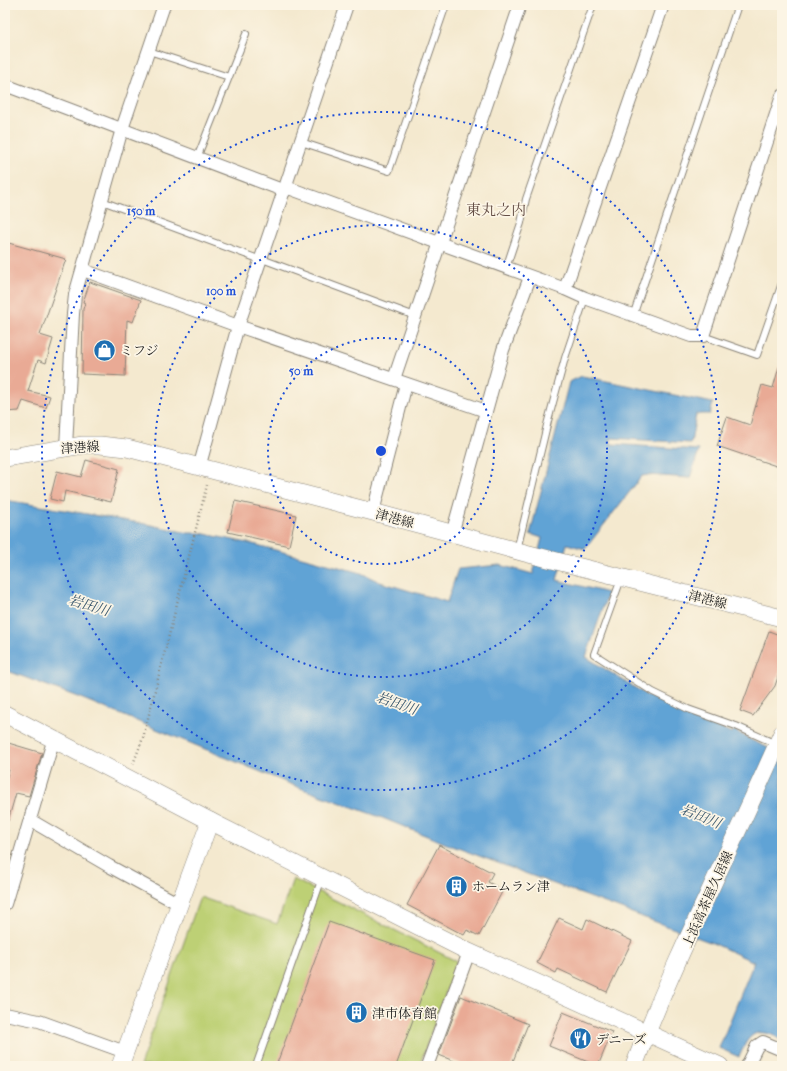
<svg xmlns="http://www.w3.org/2000/svg" width="787" height="1071" viewBox="0 0 787 1071" font-family="'IM FELL French Canon','Noto Serif JP',serif">
<style>
.green{fill:#bdd074;stroke:#6c7648}
.water{fill:#60a3d5;stroke:#3e6078}
.building{fill:#e9aa95}
.lines{fill:none;stroke-linecap:round;stroke-linejoin:round}
.lane-casing{stroke:#888276;stroke-width:8}
.street-casing{stroke:#888276;stroke-width:14}
.secondary-casing{stroke:#888276;stroke-width:18}
.path{stroke:#888276;stroke-width:2.5;stroke-dasharray:1 3;stroke-linecap:butt}
.lane{stroke:#fff;stroke-width:6}
.street{stroke:#fff;stroke-width:12}
.secondary{stroke:#fff;stroke-width:17}
.ring{fill:none;stroke:#1d4ed8;stroke-width:2;stroke-dasharray:2 4}
.labels{text-anchor:middle;stroke-width:3.5;stroke-linejoin:round;paint-order:stroke}
.poi-label{font-size:13px;fill:#1c1c1c;stroke:#fcf5e5;text-anchor:start}
.street-label{font-size:13px;fill:#1c1c1c;stroke:#fcf5e5}
.water-label{font-size:14px;font-style:italic;fill:#3b596f;stroke:#fcf5e5}
.quarter-label{font-size:15px;fill:#644e46;stroke:#fcf5e5}
.centre{fill:#1d4ed8;stroke:#fcf5e5;stroke-width:2}
.ring-label{font-size:12px;text-anchor:middle;font-weight:bold;fill:#1d4ed8;stroke:#fcf5e5;stroke-width:3.5;stroke-linejoin:round;paint-order:stroke}
</style>
<rect width="100%" height="100%" fill="#fcf5e5"/>
<filter id="ink" filterUnits="userSpaceOnUse"><feTurbulence type="fractalNoise" baseFrequency=".025" numOctaves="2"/><feDisplacementMap in="SourceGraphic" scale="8" xChannelSelector="R" yChannelSelector="G"/><feConvolveMatrix kernelMatrix="1 2 1 2 8 2 1 2 1" color-interpolation-filters="sRGB"/></filter>
<filter id="wash" filterUnits="userSpaceOnUse"><feTurbulence type="fractalNoise" baseFrequency=".012" numOctaves="4" result="noise"/><feDisplacementMap in="SourceGraphic" scale="16" xChannelSelector="R" yChannelSelector="G"/><feGaussianBlur stdDeviation="0.9" result="paint"/><feColorMatrix in="noise" values="0 0 0 0 0 0 0 0 0 0 0 0 0 0 0 0 0 1.4 0 .05"/><feComposite in="paint" operator="in"/></filter>
<g filter="url(#wash)">
<rect width="100%" height="100%" fill="#f4e9cf"/>
<polygon class="green" points="293,879 456,961 456,964 419,1066 140,1066 200,897 277,924"/>
<path class="water" d="M582 376 713 403 710 414H696L691 443 611 438V444L699 450 690 478 648 475 642 476 585 549 567 544 557 580 608 593 586 657 648 696 684 713 732 733 734 730 753 741 782 754V1040C776 1037 770 1033 764 1033 749 1030 744 1047 739 1057L719 1048 754 962 715 944 447 844 380 817 300 788 83 699 5 670V500L146 524 188 533H200L257 545 361 573 380 582 447 602 458 569 500 565 533 574 542 538 530 534 569 382Z"/>
<g id="blocks">
<g class="building">
<polygon points="5,242 66,259 40,335 53,339 46,363 38,360 28,391 50,396 46,408 23,401 19,411 5,412"/>
<polygon points="90,282 141,300 133,322 127,320 125,376 82,374 83,309 85,303 83,302"/>
<polygon points="779,367 782,367 782,468 717,446 727,417 750,425 762,385 773,388"/>
<polygon points="86,460 119,469 111,502 65,491 63,502 50,499 57,471 81,477"/>
<polygon points="235,501 296,515 289,546 228,532"/>
<polygon points="769,631 782,636 782,665 775,686 753,716 740,711"/>
<polygon points="5,742 42,753 29,796 16,793 8,821 5,820 5,783 9,770 5,769"/>
<polygon points="439,845 493,873 488,882 503,890 479,936 467,930 464,935 407,905"/>
<polygon points="559,918 583,929 587,919 632,941 607,992 558,969 556,973 537,963"/>
<polygon points="329,922 435,960 396,1066 276,1066"/>
<polygon points="461,996 528,1024 511,1066 466,1066 439,1055"/>
<polygon points="563,1012 612,1032 598,1066 549,1046"/>
</g>
</g>
</g>
<g filter="url(#ink)">
<use href="#blocks" fill-opacity="0" stroke="#888276" stroke-width="1"/>
<g class="lines">
<defs>
<g id="lane">
<polyline points="149,51 229,77"/>
<polyline points="301,142 389,171 446,5"/>
<polyline points="197,158 246,34"/>
<polyline points="102,201 261,260"/>
<polyline points="262,259 415,316"/>
<polyline points="506,268 521,223 526,199 593,5"/>
<polyline points="633,316 738,5"/>
<polyline points="703,336 757,355 782,283"/>
<polyline points="517,550 548,421 565,358 585,298"/>
<polyline points="621,579 594,654 653,692 688,709 736,726 776,744"/>
<polyline points="256,1066 322,878"/>
</g>
<g id="street">
<polyline points="5,85 285,191"/>
<polyline points="286,187 565,289 585,298 691,336 703,336 782,96"/>
<polyline points="83,270 238,326 486,411"/>
<polyline points="565,289 663,5"/>
<polyline points="394,379 520,5"/>
<polyline points="66,447 73,314 75,295 122,129 164,5"/>
<polyline points="199,468 238,326 347,5"/>
<polyline points="373,512 406,384"/>
<polyline points="452,534 503,350 530,277"/>
<polyline points="30,820 109,866 179,904"/>
<polyline points="5,904 54,738"/>
<polyline points="5,1014 39,1021 125,1052"/>
<polyline points="748,1064 757,1046 763,1042 782,1050"/>
<polyline points="427,1066 469,952"/>
</g>
<g id="secondary">
<polyline points="5,458 83,445 100,445 127,448 373,512 525,553 782,618"/>
<polyline points="5,714 210,821 469,952 720,1066"/>
<polyline points="120,1066 210,821"/>
<path d="M634 1066C677 952 734 844 782 733"/>
</g>
</defs>
<use href="#lane" class="lane-casing"/>
<use href="#street" class="street-casing"/>
<use href="#secondary" class="secondary-casing"/>
<polyline class="path" points="133,764 143,738 207,485"/>
<use href="#lane" class="lane"/>
<use href="#street" class="street"/>
<use href="#secondary" class="secondary"/>
</g>
</g>
<g class="ring">
<circle cx="381" cy="451" r="113"/>
<circle cx="381" cy="451" r="226"/>
<circle cx="381" cy="451" r="339"/>
</g>
<defs>
<symbol id="shop-disc" viewBox="-11 -11 22 22"><circle r="9.5" fill="#1f6fb2" stroke="#fcf5e5"/><path d="M-5-2.5h2.3a2.7 3.5 0 0 1 5.4 0H5L5.5 6h-11ZM-1.5-2.5h3a1.5 2.3 0 0 0-3 0Z" fill="#fff"/></symbol>
<symbol id="building-disc" viewBox="-11 -11 22 22"><circle r="9.5" fill="#1f6fb2" stroke="#fcf5e5"/><path d="M-4-6H4V6H1V3H-1V6H-4ZM-2.5-4.3h1.7v1.8h-1.7ZM.8-4.3h1.7v1.8H.8ZM-2.5-1h1.7V.8h-1.7ZM.8-1h1.7V.8H.8Z" fill="#fff"/></symbol>
<symbol id="restaurant-disc" viewBox="-11 -11 22 22"><circle r="9.5" fill="#1f6fb2" stroke="#fcf5e5"/><path d="M-5-6h1v4h1v-4h1v4h1v-4h1v5L-1.5 .5V6h-2V.5L-5-1ZM5-6V6H3V1.5H1.5Q1.5-4 5-6Z" fill="#fff"/></symbol>
</defs>
<g fill-rule="evenodd">
<use href="#shop-disc" x="92" y="338" width="25" height="25"/>
<use href="#building-disc" x="444" y="874" width="25" height="25"/>
<use href="#building-disc" x="344" y="1000" width="25" height="25"/>
<use href="#restaurant-disc" x="568" y="1026" width="25" height="25"/>
</g>
<g class="labels">
<g class="poi-label">
<text x="120" y="355">ミフジ</text>
<text x="472" y="891">ホームラン津</text>
<text x="372" y="1018">津市体育館</text>
<text x="596" y="1044">デニーズ</text>
</g>
<g class="street-label">
<text transform="translate(80 447) rotate(-4)" y="5">津港線</text>
<text transform="translate(395 518) rotate(15)" y="5">津港線</text>
<text transform="translate(708 599) rotate(14)" y="5">津港線</text>
<text transform="translate(707 899) rotate(-66)" y="5">上浜高茶屋久居線</text>
</g>
<g class="water-label">
<text transform="translate(89 605) rotate(17)" y="5">岩田川</text>
<text transform="translate(397 703) rotate(19)" y="5">岩田川</text>
<text transform="translate(701 816) rotate(22)" y="5">岩田川</text>
</g>
<g class="quarter-label">
<text x="496" y="215">東丸之内</text>
</g>
</g>
<circle cx="381" cy="451" r="6" class="centre"/>
<g class="ring-label">
<text x="141" y="215">150 m</text>
<text x="221" y="295">100 m</text>
<text x="301" y="375">50 m</text>
</g>
<rect width="787" height="1071" fill="none" stroke="#fcf5e5" stroke-width="20"/>
</svg>
